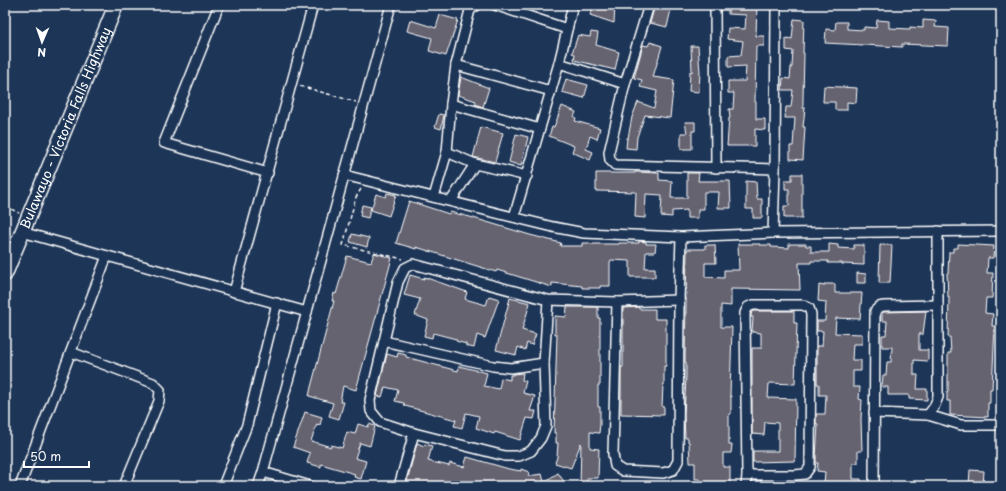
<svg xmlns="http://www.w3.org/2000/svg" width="1006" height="491" viewBox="0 0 1006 491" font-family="'Playpen Sans',sans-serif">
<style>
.building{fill:#666471;stroke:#fff}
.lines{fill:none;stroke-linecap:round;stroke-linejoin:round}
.minor-casing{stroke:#fff;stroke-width:12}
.highway-casing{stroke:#fff;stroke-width:17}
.path{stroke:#fff;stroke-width:1.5;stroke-dasharray:4 3;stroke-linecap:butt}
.minor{stroke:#1d3557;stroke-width:9}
.highway{stroke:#1d3557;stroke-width:14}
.labels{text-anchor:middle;stroke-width:3;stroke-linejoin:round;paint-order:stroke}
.street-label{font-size:13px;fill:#fff;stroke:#1d3557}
</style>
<rect width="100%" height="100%" fill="#1d3557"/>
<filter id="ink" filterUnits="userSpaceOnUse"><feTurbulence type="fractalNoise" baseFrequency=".025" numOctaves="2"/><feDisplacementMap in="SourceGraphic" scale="8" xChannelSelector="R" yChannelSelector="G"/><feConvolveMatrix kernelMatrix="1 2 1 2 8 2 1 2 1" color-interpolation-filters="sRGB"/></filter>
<g filter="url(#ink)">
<g class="building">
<polygon points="594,5 615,5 614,23 590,15"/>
<polygon points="655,5 672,5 667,27 650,23"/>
<polygon points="728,5 757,5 756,36 764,36 764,46 756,46 755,102 756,102 756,119 765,119 765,130 755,129 755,146 727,146 729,118 730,118 729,109 733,109 734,93 728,93 728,81 745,81 746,66 728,67 728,56 741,55 743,41 727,39 728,28 745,29 746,15 728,14"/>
<polygon points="440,15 458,20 446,56 429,51 432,38 407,31 410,20 436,28"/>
<polygon points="794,19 804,20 803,53 804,53 803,99 803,108 805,108 803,127 805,127 803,160 790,159 790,146 793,146 795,118 785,118 786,107 791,107 793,90 782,90 783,78 790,79 791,67 792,67 793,51 786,50 786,38 792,39"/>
<polygon points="877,20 889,21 889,28 910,29 910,27 923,28 923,20 936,21 935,27 949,28 948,46 902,44 902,47 825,43 826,29 835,30 836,22 847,22 847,29 864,30 864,27 876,28"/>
<polygon points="591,32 598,33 596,45 619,52 615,70 574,60 575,54 572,53 578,35 590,37"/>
<polygon points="650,42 662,46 653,77 674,80 670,118 645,115 637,137 636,149 626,148 627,138 628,138 632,117 638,102 654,108 657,91 640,87 642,80 634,78 643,45 648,46"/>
<polygon points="691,46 698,46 700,72 699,92 689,91 690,71 692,72"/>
<polygon points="461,77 489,88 483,107 475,104 476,101 458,95"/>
<polygon points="566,79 588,85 584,98 562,92"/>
<polygon points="824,86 857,88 856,103 847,102 847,110 835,110 835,102 823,102"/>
<polygon points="562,106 576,112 574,117 576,118 575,121 600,128 597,139 590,136 586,149 593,152 590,160 572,152 574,146 549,136 552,127 554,127"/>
<polygon points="439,114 444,115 441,129 435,127"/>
<polygon points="685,122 695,122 695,131 692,131 692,149 681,149 681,133 687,133"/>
<polygon points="481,127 503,133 495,162 473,157"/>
<polygon points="516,134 528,137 521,166 509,162"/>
<polygon points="635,172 659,173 659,180 672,181 671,198 687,198 687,173 699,173 698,181 730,181 731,208 718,208 719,192 704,192 704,209 698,209 698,218 687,218 687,210 672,211 672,217 661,216 662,195 646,194 645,218 635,217 636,192 596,191 596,173 635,173"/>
<polygon points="792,174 802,174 802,218 784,218 784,206 789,206 789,189 785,189 785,180 792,180"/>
<polygon points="746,181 756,182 757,199 762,199 762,218 753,218 753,209 746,209"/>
<polygon points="387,193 396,195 389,216 371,210 376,194 386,197"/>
<polygon points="409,201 449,214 450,212 470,217 530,235 561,243 560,246 582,246 582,243 590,243 590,244 619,244 619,243 639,243 639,241 646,242 646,244 656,244 655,252 646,252 645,268 655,268 655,277 630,277 630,261 611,260 610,262 610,286 600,286 600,288 582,288 582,286 552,283 552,287 497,270 496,272 416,247 416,249 396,243"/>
<polygon points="362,205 371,207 368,218 360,216"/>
<polygon points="352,234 369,238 367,247 350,242"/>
<polygon points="738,244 760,244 760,245 771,245 771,247 789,248 789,244 806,244 806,246 811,246 811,252 829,252 829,244 838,245 838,248 854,249 854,245 864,245 864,265 842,264 842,263 828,263 828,261 811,261 811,263 799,263 800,290 731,289 731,306 721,305 721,327 732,327 730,396 731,396 731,414 729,414 729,445 732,445 731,453 723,453 723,467 730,467 730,486 700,485 700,479 695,479 695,463 690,463 689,442 688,442 688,438 685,438 684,415 686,376 686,362 685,362 685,358 687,249 705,249 705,245 715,245 716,263 705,263 705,277 724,278 724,270 739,270"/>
<polygon points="958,244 994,246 993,258 988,258 987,273 993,273 992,298 986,298 985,313 993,314 992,326 995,326 992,389 990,389 990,403 988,403 988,417 950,415 950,401 947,401 947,391 948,391 948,353 951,353 950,337 948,337 949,297 948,297 947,273 948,273 949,252 953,252 953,248 958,248"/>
<polygon points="880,245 892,245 890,283 879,283"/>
<polygon points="374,253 392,258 356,390 343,386 340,402 344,402 339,419 329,416 333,403 309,396 311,387 334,301 332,301 334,293 336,294 347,256 371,262"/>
<polygon points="857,273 866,274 866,283 857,283"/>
<polygon points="410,275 424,279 424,277 467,292 465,299 486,305 489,296 499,299 485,338 477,335 474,348 466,346 466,344 456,341 456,339 433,333 432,338 424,336 428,320 415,315 420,299 404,295"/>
<polygon points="824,284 835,284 835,293 862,293 860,319 836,318 835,333 862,334 862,344 853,344 852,360 861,360 861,371 853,371 853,387 860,387 859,399 862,400 861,419 862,451 858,451 858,463 853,463 853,479 861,479 861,486 842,486 842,483 824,483 825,472 817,471 818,463 816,463 816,458 818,424 816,424 816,414 825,414 826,395 819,395 819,384 817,384 817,346 822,346 823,331 817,331 817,321 825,321 826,302 818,301 819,285 824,286"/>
<polygon points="510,298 530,303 522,330 536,334 532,345 527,343 525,350 518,347 516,355 496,350"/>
<polygon points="567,307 598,307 598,318 600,318 600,385 598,385 598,407 600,407 600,424 599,433 590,432 590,448 599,449 598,478 587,478 587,486 580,486 581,443 571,468 555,463 557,457 558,443 556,443 556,433 554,433 557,334 555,334 555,316 566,317"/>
<polygon points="639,307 639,309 655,309 655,319 666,319 666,366 664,366 664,385 663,385 662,407 664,407 664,415 621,414 621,367 623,367 623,308"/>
<polygon points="754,311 794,311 794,323 797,323 795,384 769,383 768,398 796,399 795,461 753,462 753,451 778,451 778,423 765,422 764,435 752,434 752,348 761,348 761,333 752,332 753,317 751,317 751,314"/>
<polygon points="926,311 923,334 919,334 919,350 928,350 928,361 914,360 914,375 918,375 917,389 927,389 927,400 909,399 909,395 888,395 888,387 882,387 883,375 886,375 887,362 891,362 892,347 882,347 882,335 886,335 887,321 882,321 882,312"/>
<polygon points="398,353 406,355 406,357 458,371 459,366 487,373 484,386 499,389 501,378 510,380 510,375 513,375 513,374 523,373 522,380 526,381 523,393 535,396 530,411 536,411 534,419 527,418 520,440 495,432 494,434 476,428 479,416 466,413 462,428 454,426 456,420 405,406 404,403 395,401 398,390 385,387 382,397 377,396 387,354 397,357"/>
<polygon points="305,412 322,417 320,425 317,424 311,441 331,447 331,445 342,448 347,432 355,434 358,424 368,427 369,424 375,426 370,446 360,443 355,458 366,461 361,479 354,477 355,474 321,464 321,467 307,463 310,453 293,447"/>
<polygon points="417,443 424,446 425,444 432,446 428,461 449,466 450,463 464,467 467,457 509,469 521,471 521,469 529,472 528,476 542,474 544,482 558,473 567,486 409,486 406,485"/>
<polygon points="970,470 984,471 983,485 969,485"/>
</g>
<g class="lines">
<defs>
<g id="minor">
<polyline points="219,5 164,143 268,173"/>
<polyline points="495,5 567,29"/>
<polyline points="715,5 716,168"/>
<polyline points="559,63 625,84 609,152 610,160 615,165 775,169"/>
<polyline points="456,65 551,91"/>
<polyline points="625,84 649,5"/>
<polyline points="451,104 540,129"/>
<polyline points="447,152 475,164 527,176"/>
<polyline points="344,175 553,227 584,233 681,237 773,233 1001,231"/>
<polyline points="434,197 447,152 451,104 456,65 470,10 477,5"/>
<polyline points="451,201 475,164"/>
<polyline points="514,217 559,63 573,5"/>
<polyline points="22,232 307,312"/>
<polyline points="773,233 775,169 776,5"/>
<polyline points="234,292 313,5"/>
<polyline points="548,300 544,363 546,426 541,438 531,451 519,456 505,456 414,433 380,422 371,411 370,400 398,282 405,268 413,264 548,300 617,302 679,300"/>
<polyline points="617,302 613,454 615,466 623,471 663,473 673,470 678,461 679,300 681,237"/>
<polyline points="384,341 493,366 511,368 544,363"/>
<polyline points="71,352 153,383 160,390 159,401 124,486"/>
<polyline points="874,413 928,415 961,425 1001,425"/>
<polyline points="928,415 934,407 938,397 938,231"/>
<polyline points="263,472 310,486"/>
<polyline points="20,486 107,256"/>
<polyline points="223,486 247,425 277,303"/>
<polyline points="258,486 263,472 391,5"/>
<polyline points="399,486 414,433"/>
<polyline points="746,486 747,475 745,313 748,307 753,305 803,305 809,308 811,314 810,467 805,474 795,475 747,475"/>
<polyline points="874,486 875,311 879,307 884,306 938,305"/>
</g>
<g id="highway">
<path id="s1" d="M5 274 116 5"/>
</g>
</defs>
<use href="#minor" class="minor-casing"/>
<use href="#highway" class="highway-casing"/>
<g class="path">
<polyline points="300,86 356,102"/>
<polyline points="361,189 356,197 343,245 403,259"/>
<polyline points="5,206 19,213"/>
</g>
<use href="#minor" class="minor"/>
<use href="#highway" class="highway"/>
</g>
</g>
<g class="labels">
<g class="street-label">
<text dy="5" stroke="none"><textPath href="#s1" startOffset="158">Bulawayo - Victoria Falls Highway</textPath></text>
</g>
</g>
<rect width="1006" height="491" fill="none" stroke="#1d3557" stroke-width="20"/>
<rect x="10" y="10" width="986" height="471" fill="none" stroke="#fff" stroke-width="1.5" filter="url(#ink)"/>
<g transform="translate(42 42) rotate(182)" stroke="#1d3557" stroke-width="3" paint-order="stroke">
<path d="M0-3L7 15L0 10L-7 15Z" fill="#ffffff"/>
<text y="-6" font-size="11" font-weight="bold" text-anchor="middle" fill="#ffffff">N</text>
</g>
<path d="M24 461v6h65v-6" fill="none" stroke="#ffffff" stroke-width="2"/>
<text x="30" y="461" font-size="12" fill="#ffffff" stroke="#1d3557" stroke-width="3" paint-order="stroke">50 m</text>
</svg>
